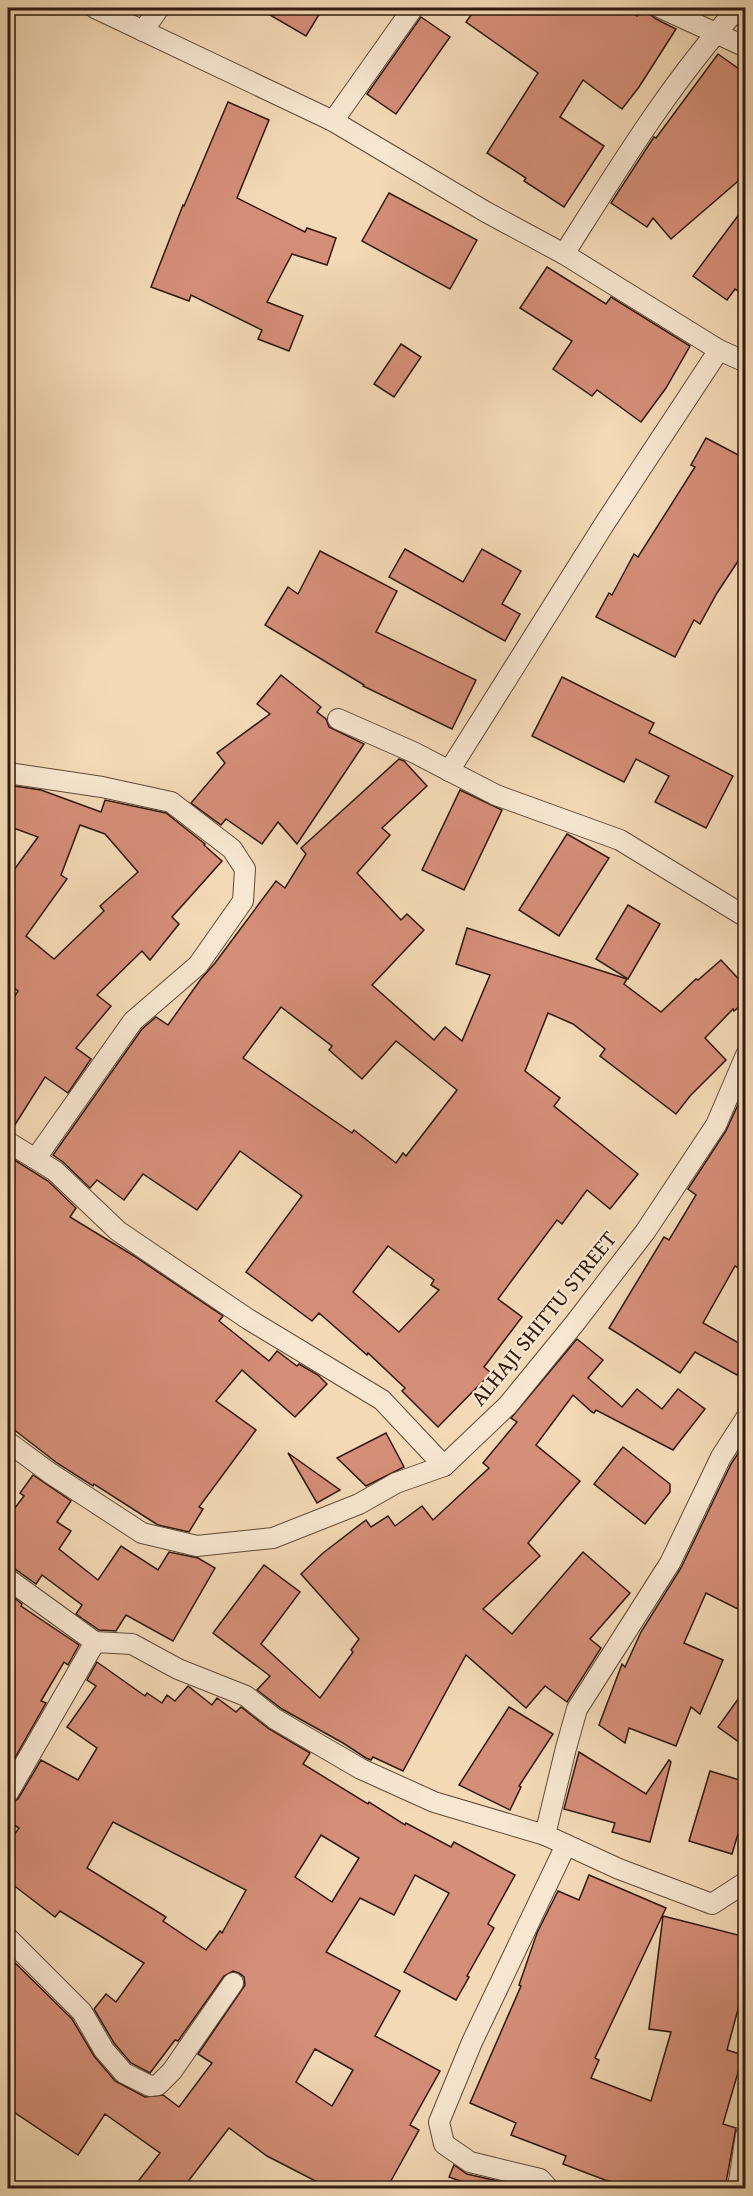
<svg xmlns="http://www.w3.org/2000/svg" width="753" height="2196" viewBox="0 0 753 2196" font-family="'Gentium Book Plus',serif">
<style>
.building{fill:#d58e78;stroke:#2f190e;stroke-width:1.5;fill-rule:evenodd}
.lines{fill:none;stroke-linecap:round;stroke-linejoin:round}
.minor-casing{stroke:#604938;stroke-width:22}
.minor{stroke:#f7e6d0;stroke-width:20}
.labels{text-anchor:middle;stroke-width:4.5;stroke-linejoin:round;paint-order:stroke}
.street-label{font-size:22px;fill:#2f190e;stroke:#f7e6d0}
</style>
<rect width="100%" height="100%" fill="#f3d9b6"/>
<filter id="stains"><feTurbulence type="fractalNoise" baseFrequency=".00333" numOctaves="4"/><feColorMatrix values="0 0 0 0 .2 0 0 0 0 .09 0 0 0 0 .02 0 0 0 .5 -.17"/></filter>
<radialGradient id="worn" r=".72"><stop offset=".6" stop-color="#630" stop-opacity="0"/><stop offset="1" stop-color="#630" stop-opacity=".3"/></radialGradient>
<g class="building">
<polygon points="258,8 323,8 306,36"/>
<polygon points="476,8 624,8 637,16 642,8 656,19 676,29 639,87 622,109 583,80 560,117 604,146 564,207 524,181 526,178 487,153 538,73 466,22"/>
<polygon points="421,17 450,37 396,114 367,94"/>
<polygon points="718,54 746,74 746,169 737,182 671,239 653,218 647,227 611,203 654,137 656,138"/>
<polygon points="228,102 269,120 237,198 305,232 307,228 336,238 327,265 292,254 267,302 303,316 289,351 258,339 262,330 191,295 189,301 151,287 183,205 184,206"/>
<polygon points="389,193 477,240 450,289 362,241"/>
<polygon points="746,205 746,297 735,289 727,300 693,276"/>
<polygon points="547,267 606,304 611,297 690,346 666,388 641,422 597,390 592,396 553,369 572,341 520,308"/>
<polygon points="401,344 421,357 394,397 374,384"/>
<polygon points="706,438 746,459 746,549 717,593 700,624 694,620 675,657 596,617 609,593 612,595 634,554 638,557 695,467 691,465"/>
<polygon points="405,549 463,582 482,549 521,571 502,604 520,614 505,641 389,577"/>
<polygon points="320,551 397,591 376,632 476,680 452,729 363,686 364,685 265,625 288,587 298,594"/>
<polygon points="281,675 321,707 317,712 326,719 329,727 364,744 297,844 278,822 262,844 226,819 221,825 191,803 225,763 217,753 270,714 257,704"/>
<polygon points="562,677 654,723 649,733 733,776 706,828 655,802 669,776 636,759 624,782 532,736"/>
<path d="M399 759 404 761 427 786 382 828 390 835 357 873 401 920 407 914 424 930 372 985 434 1040 445 1027 462 1041 490 975 456 964 467 928 627 979 624 984 661 1012 696 979 698 980 721 960 746 987V1001L734 1011 733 1009 705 1038 726 1060 690 1096 676 1114 600 1056 605 1049 573 1024 548 1013 525 1071 560 1098 554 1106 638 1174 610 1209 587 1190 562 1224 557 1220 498 1299 522 1317 484 1367 491 1373 438 1427 402 1391 405 1388 368 1353 367 1355 319 1313 312 1321 246 1272 302 1196 240 1151 197 1210 143 1174 124 1200 97 1180 90 1188 63 1162 53 1155 142 1029 156 1017 168 1025 201 979 215 963 276 881 285 888 306 854 301 848ZM281 1007 332 1046 329 1050 362 1079 396 1041 457 1090 406 1156 403 1153 396 1163 354 1130 352 1133 243 1058ZM388 1246 434 1280 431 1285 439 1290 399 1332 353 1292Z"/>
<path d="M8 785 41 790 101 812 105 800 166 813 205 844 204 845 222 861 172 917 179 924 150 960 142 951 97 995 111 1006 76 1048 91 1059 68 1093 45 1077 11 1131 8 1130V1007L18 991 8 983V878L38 837 8 826ZM80 825 105 834 138 872 100 906 104 911 54 959 26 936 67 879 61 875Z"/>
<polygon points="460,790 502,810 464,890 422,870"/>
<polygon points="567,834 609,858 559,936 519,910"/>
<polygon points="628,905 660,924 628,979 596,959"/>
<polygon points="746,1087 746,1272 735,1266 703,1323 746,1347 746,1361 737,1375 695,1352 680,1373 609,1328 664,1237 669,1240 696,1195 688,1189 726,1131"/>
<polygon points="8,1156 48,1181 76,1208 70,1217 134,1256 223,1316 219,1321 269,1361 277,1351 297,1366 299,1364 318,1375 327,1384 295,1417 242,1370 216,1401 256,1430 199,1507 203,1509 189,1532 158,1525 147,1518 94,1484 93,1486 57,1463 8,1425"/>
<polygon points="577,1339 603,1360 588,1378 622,1407 637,1389 662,1409 678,1389 705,1409 673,1450 596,1410 594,1413 592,1412 573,1395 536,1445 580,1481 528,1543 540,1556 483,1609 512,1634 583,1552 630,1593 590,1639 601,1648 567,1702 545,1686 526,1708 466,1655 403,1771 373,1757 371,1760 366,1758 343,1743 282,1709 257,1690 270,1676 213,1633 264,1565 300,1592 261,1644 320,1698 353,1652 351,1650 359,1639 301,1574 323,1553 366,1520 371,1527 388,1516 395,1526 422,1506 433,1520 489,1468 483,1463 517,1422 511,1418"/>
<polygon points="386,1433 404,1467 366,1486 337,1458"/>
<polygon points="746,1441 746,1613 706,1593 684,1643 723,1660 700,1714 691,1707 676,1746 629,1728 625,1743 599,1725 622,1664 625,1667 641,1632 681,1568 731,1464"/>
<polygon points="623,1447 670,1484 670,1492 645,1524 594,1484"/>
<polygon points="288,1453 340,1490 317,1503"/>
<polygon points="33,1475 71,1501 57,1522 71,1531 59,1549 98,1580 121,1546 158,1570 169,1552 198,1558 215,1568 173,1641 126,1615 116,1631 99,1630 76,1614 82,1605 42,1575 36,1584 15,1569 8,1567 8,1517 24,1496 20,1493"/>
<polygon points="8,1593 22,1604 21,1606 79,1645 68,1665 64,1662 41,1701 46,1703 8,1770"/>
<path d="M97 1662 145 1696 147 1693 162 1703 167 1695 175 1701 188 1686 212 1705 217 1698 236 1712 241 1707 269 1729 310 1753 303 1764 368 1804 369 1802 405 1825 406 1823 451 1847 454 1842 515 1875 488 1924 494 1928 467 1976 469 1977 456 2000 404 1972 449 1893 415 1875 394 1915 360 1898 326 1952 400 1991 375 2036 440 2071 410 2125 419 2130 387 2188H329L267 2156 229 2128 183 2188H133L160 2153 105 2114 78 2155 8 2108V1956L72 2019 94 2056 115 2081 145 2097 163 2095 179 2107 212 2063 198 2054 245 1985 244 1977 239 1973 233 1971 224 1976 178 2041 175 2040 150 2073 131 2063 114 2043 94 2009 106 1994 116 2002 144 1963 60 1911 55 1917 8 1881V1843L19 1828 8 1821V1809L10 1804 18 1799 41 1760 78 1780 97 1748 67 1727 96 1686 87 1680ZM113 1822 246 1890 222 1933 220 1931 206 1950 163 1921 166 1917 87 1868ZM321 1835 359 1858 332 1902 295 1877ZM315 2049 353 2070 332 2106 296 2082Z"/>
<polygon points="746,1688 746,1747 718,1727"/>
<polygon points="509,1707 553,1734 519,1786 521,1787 510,1810 459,1785"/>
<polygon points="579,1752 646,1794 669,1760 671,1762 650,1842 612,1832 615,1823 564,1809"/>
<polygon points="710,1771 746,1782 746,1807 732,1854 689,1841"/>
<polygon points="589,1875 666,1908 595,2058 599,2060 591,2078 651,2101 671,2032 649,2029 663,1916 746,1937 746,1980 727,2050 743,2055 723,2124 736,2128 725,2188 640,2188 605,2180 563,2164 566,2156 511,2135 516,2123 470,2103 521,1986 519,1985 537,1933 558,1891 579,1900"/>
<polygon points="454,2165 467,2174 528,2188 480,2188 449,2177"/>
</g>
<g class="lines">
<defs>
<g id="minor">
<polyline points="95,8 333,121 486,212 564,254 719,350 746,362"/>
<polyline points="661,8 746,47"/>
<polyline points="143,31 159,8"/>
<polyline points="333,121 413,8"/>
<path d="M564 254C618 169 670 83 738 8"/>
<polyline points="338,719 413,752 496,795 620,840 746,917"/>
<polyline points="449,771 605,523 719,350"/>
<polyline points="8,773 102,787 171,802 232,849 245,869 243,901 198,965 133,1021 36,1158"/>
<polyline points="8,1142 55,1171 118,1231 248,1319 382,1400 444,1466"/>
<polyline points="8,1442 50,1473 142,1533 197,1546 273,1538 359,1504 396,1483 444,1466 508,1405 575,1323 645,1232 716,1125 746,1055"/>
<polyline points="8,1579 95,1642 132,1644 178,1669 246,1696 275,1719 361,1769 434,1802 545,1835 619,1869 712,1904 746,1882"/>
<polyline points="8,1793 95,1642"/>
<polyline points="545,1835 566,1748 577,1709 670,1563 721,1457 746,1418"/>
<polyline points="8,1938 82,2012 104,2050 124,2073 150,2086 158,2085 172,2071 233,1983"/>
<polyline points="548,2188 540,2179 470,2162 444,2144 439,2122 472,2042 566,1845"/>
<polyline points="738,2188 746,2135"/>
</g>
</defs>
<use href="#minor" class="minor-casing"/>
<use href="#minor" class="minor"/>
</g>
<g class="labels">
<g class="street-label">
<text transform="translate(543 1318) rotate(-51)" y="8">ALHAJI SHITTU STREET</text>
</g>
</g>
<rect width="753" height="2196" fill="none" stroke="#f3d9b6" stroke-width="30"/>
<rect x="9" y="9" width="735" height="2178" fill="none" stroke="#2f190e" stroke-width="3"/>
<rect x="15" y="15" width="723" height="2166" fill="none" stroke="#2f190e" stroke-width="1.5"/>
<rect width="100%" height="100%" filter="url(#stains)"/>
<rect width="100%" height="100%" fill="url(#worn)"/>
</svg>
